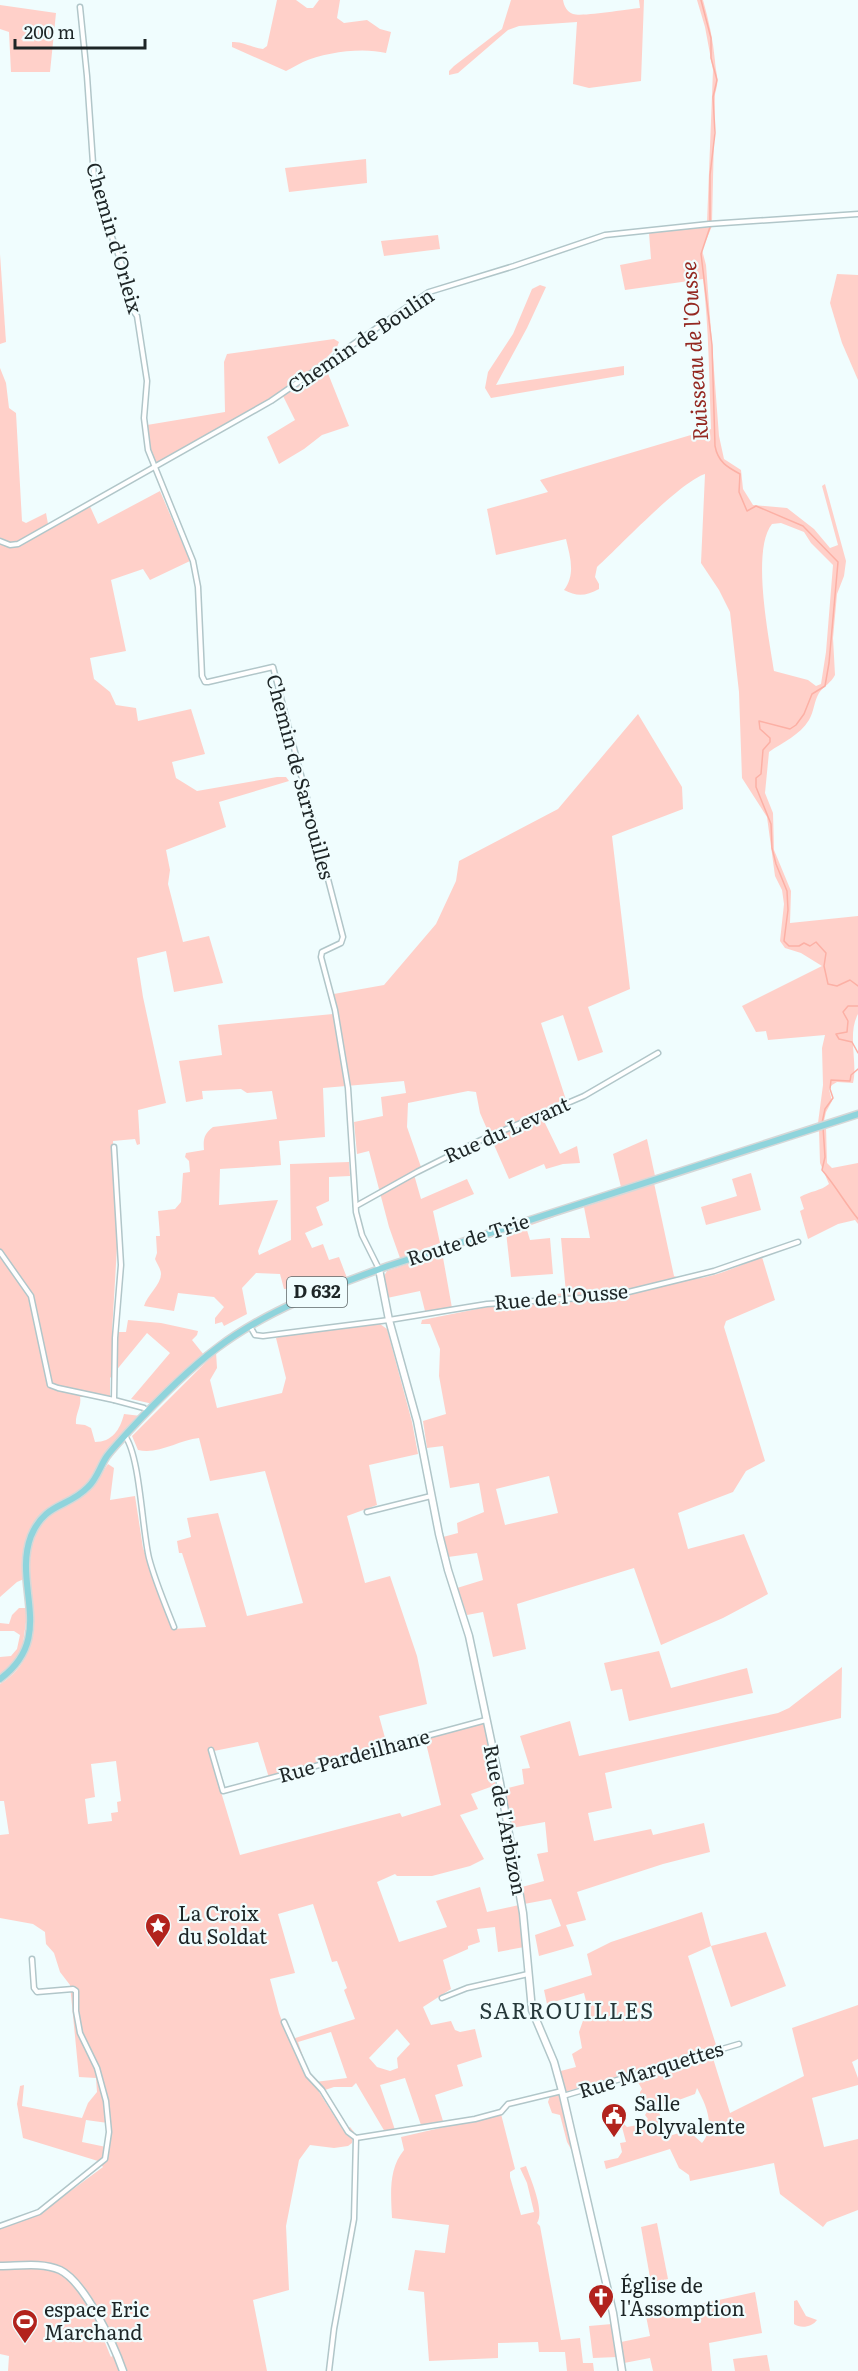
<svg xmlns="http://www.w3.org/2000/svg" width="858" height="2371" viewBox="0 0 858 2371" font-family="Literata,serif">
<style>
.green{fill:#ffd0c9;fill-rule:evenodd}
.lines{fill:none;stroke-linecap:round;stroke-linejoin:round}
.stream{stroke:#fcb0a5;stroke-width:1.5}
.street-casing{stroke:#b1c6c9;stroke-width:7}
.secondary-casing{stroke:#b1c6c9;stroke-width:9}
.primary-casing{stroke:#d6d8d8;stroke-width:9}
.street{stroke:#fff;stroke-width:4}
.secondary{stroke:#fff;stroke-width:6}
.primary{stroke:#8fd4dc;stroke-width:6}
.labels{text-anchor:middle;stroke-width:4.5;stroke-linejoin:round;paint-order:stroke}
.shield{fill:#f0fdfe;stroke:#5c6667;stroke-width:1.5}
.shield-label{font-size:18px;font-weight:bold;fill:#1d2526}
.street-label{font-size:20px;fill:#1d2526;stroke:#f0fdfe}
.poi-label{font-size:20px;fill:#1d2526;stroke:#f0fdfe;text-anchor:start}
.water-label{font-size:21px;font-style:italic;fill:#942821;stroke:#f0fdfe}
.quarter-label{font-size:22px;letter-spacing:1.5px;fill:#26383a;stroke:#f0fdfe}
</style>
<rect width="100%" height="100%" fill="#f0fdfe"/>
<g class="green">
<path d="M277 0H296L307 8H313L319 0H340L337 18 344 23 367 20 380 29 391 32 386 53C363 47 325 52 303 62 297 65 292 68 286 71L232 47V42C242 41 253 48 263 49L267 46Z"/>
<path d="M511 0H563C564 6 567 12 573 14 583 17 627 9 640 8L639 0H644L641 81 589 88 573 84 577 22 519 26 508 30 458 73 449 75V71L454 66 502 29Z"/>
<path d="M697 0H703C709 21 713 40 715 61 716 76 720 78 715 94L712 222 707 223 713 70 705 27Z"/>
<polygon points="0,5 56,13 50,72 11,72 9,32 0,29"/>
<polygon points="366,159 367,183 289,192 285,168"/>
<path d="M712 226 702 250 706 265 719 436 724 459 741 470 743 489 753 505 787 508 814 529 830 548 838 545 822 486 825 484 846 561 844 576 837 594 833 638 835 675C831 683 824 686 819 693 814 701 814 712 809 720 800 735 783 742 769 752L765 793 773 813 774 850 791 891 790 923 858 916V1014C847 1034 858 1063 853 1083L837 1082 832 1085 829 1089 832 1101 826 1112 824 1121 818 1123 823 1085 822 1048 825 1035 768 1040 766 1031 756 1032 742 1006 822 966 801 953 785 948 780 941 784 904 782 890 775 876 767 817 742 778 739 692 730 612 719 590 701 563 705 474C680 482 620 546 597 567L595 577 599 584V589C586 596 577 597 564 590 576 574 570 557 566 539L496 555 487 509 548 492 540 480 711 429C709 379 709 329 703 279L625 290 620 265 651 259 649 233ZM781 523 804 532 811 543 833 565 826 652 821 684 816 686 808 680 774 671C769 638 751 550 772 524Z"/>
<polygon points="438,235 440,249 384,256 381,241"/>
<polygon points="0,254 6,342 0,344"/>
<polygon points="837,274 858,275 858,380 842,343 830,303"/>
<polygon points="540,285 546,287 527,328 496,385 624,366 624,375 491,398 485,388 488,372 513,334 532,289"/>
<polygon points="334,339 339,342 337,347 323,361 349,426 322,435 304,449 279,464 267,437 295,420 283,396 275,401 273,397 154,464 149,447 147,425 225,412 224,362 227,354"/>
<path d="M0 368 6 383 9 408 16 413 22 521 26 523 46 513 48 524 88 502 98 524 160 491 190 561 150 580 143 569 111 580 126 651 90 658 94 679 110 692 116 705 136 708 138 721 191 709 205 754 172 762 176 778 197 791 277 777H286L289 781 219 802 226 827 166 850 170 870 168 884 183 942 209 936 223 983 174 992 166 951 137 958 143 997 166 1103 138 1110 140 1144 137 1145 135 1139 113 1141 118 1230 112 1332H126L128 1320 161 1323 198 1331 197 1335 192 1340 204 1355 153 1404 131 1399 170 1353 147 1333 110 1378V1397H80C82 1406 75 1414 76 1424L85 1425 91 1428 95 1442C112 1442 120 1430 124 1414L141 1416 101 1461 83 1489 49 1507 39 1516 31 1530 26 1552 24 1579 17 1582 0 1597Z"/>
<path d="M638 714 682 787 683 809 612 836 630 989 588 1007 603 1052 578 1061 563 1015 541 1023 568 1106 543 1119 560 1154 577 1146 580 1163 563 1164 546 1169 544 1164 509 1179 480 1113 476 1092 468 1091 408 1103 407 1127 421 1167 413 1171 421 1199 467 1179 474 1194 433 1211 440 1243 400 1258 389 1227 369 1151 357 1154 354 1122 383 1116 381 1097 406 1093 404 1081 323 1088 325 1137 279 1141 281 1165 220 1169 219 1205 278 1200 258 1251 259 1255 291 1240 290 1164 349 1162 350 1176 329 1177V1201L316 1207 323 1225 305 1233 312 1248 323 1244 329 1260 339 1257 347 1278 299 1297 295 1288 284 1289 280 1274 256 1273 242 1288 247 1314 224 1326 222 1322 215 1324V1318L224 1307 214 1297 178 1293 174 1311 144 1306C147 1295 161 1285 161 1274 161 1269 157 1264 155 1259L157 1253 156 1236H160L158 1211 175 1209 181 1202 183 1173 190 1172 189 1161 185 1157 186 1153 204 1150C203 1139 204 1134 213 1127L277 1119 272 1091 247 1093 241 1089 202 1091 203 1099 186 1102 179 1061 222 1055 218 1025 333 1014 328 995 384 985 436 924 456 881 459 861 558 809Z"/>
<path d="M826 1127 827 1163 832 1168 858 1163V1224L855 1220 838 1224 808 1239 800 1211 804 1209 800 1197C810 1191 821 1191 829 1184L820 1163 819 1129Z"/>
<polygon points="647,1139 655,1176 621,1187 613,1154"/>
<polygon points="751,1173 761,1210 706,1225 701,1207 737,1196 732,1179"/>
<path d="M654 1183 674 1276C698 1287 739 1265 762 1257L775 1300 726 1321 724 1327 765 1461 746 1471 733 1492 678 1513 688 1549 744 1534 768 1594 723 1618 661 1645 634 1568 517 1604 526 1649 493 1657 483 1612 467 1615 457 1588 483 1580 477 1553 448 1557 443 1537 458 1533 457 1523 484 1512 479 1483 450 1488 443 1446 427 1448 423 1421 446 1414 439 1376 440 1349 430 1324H421L422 1320 492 1306V1302L513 1300 514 1305 557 1302 556 1294 566 1293 561 1238H590L584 1207ZM549 1476 558 1513 505 1525 496 1489Z"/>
<polygon points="554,1214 554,1217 526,1227 530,1240 550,1238 553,1274 511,1277 506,1232 484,1240 483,1237"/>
<polygon points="442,1252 452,1308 425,1311 420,1291 387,1298 384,1276 387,1271"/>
<path d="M380 1324 387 1329 412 1422 418 1454 369 1465 377 1505 347 1516 365 1583 390 1576 417 1656 427 1704 379 1716 387 1745 270 1781 258 1742 209 1752 240 1855 400 1813 402 1817 441 1805 424 1735 483 1719 496 1785 471 1794 478 1809 460 1815 484 1859 470 1866 432 1876H397L395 1874 377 1882 399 1942 447 1927 436 1901 480 1887 487 1912 519 1905 524 1947 498 1952 495 1927 477 1929 480 1942 468 1946V1949L443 1960 451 1989 423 2007 431 2025 451 2021 455 2030 460 2032 475 2029 482 2057 457 2065 463 2086 435 2095 443 2121 421 2125 405 2078 380 2085 395 2130 385 2132 356 2083 352 2087H334L319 2092 343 2130 350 2127 354 2132 352 2143 348 2146 334 2148 310 2145 299 2160 286 2226 289 2290 253 2300 267 2371H8L9 2356 0 2354V2269C19 2268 42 2265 60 2274 83 2286 102 2334 111 2357L118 2352C107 2332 86 2279 65 2270 52 2265 16 2265 0 2263V2228L42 2212 103 2167 98 2161 23 2138 17 2104 20 2086 24 2085 22 2106 82 2118 88 2103 97 2092 96 2078 79 2077 70 1985 60 1972 54 1953 46 1944 45 1932 33 1924 0 1918V1835L9 1834 4 1801H0V1684C55 1650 20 1589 33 1540 41 1512 65 1509 86 1493 96 1486 101 1474 108 1464L114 1468 110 1500 135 1496 143 1548 173 1629 206 1627 182 1553H179L177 1541 191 1537 187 1518 218 1513 247 1616 303 1603 265 1471 210 1481 199 1438C179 1440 158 1455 138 1450L132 1436 216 1352 217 1368 210 1380 217 1408 282 1393 286 1378 276 1338 283 1335ZM116 1761 121 1801 117 1802 118 1812 111 1813 112 1821 88 1824 85 1799 95 1797 91 1764ZM313 1904 332 1962 337 1961 347 1988 344 1990 355 2019 289 2040 279 2013 270 1979 295 1973 278 1914ZM397 2029 410 2044 397 2058 398 2068 390 2071 377 2067 369 2058ZM331 2032 347 2078 315 2082 306 2065 298 2042ZM86 2120 108 2123 106 2147 82 2142Z"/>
<polygon points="19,1608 28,1608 22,1650 18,1658 0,1675 0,1657 11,1656 17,1649 20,1635 14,1631 0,1631 0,1623 9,1624 12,1615"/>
<polygon points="659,1651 671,1688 747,1668 753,1693 629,1721 622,1689 611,1691 604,1663"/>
<polygon points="842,1667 841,1718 605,1773 612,1808 588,1813 594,1841 651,1829 653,1835 704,1823 710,1852 663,1864 577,1892 586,1920 566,1925 574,1946 539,1956 535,1935 561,1926 551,1899 524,1904 522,1887 544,1881 537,1854 548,1852 545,1822 512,1828 504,1789 524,1784 522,1769 530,1768 520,1736 570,1721 579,1756 778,1713 789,1708"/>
<polygon points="702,1912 711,1946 766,1932 786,1986 731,2007 711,1946 688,1956 717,2048 561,2093 574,2151 572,2151 567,2142 560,2115 552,2113 548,2102 550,2096 559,2093 553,2073 576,2067 572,2054 582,2048 579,2032 585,2015 589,2013 584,1993 547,2004 544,1990 592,1975 587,1954 611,1942"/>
<path d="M858 2005V2059L852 2062 858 2078V2085L812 2098 824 2147 858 2139V2210L827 2222 823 2227 780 2194 774 2163 690 2181 689 2175 679 2168 670 2149 606 2169 604 2161 618 2158 622 2152 620 2143 626 2142 622 2127H618L615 2116 605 2115 619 2113 621 2121 627 2127 643 2124 648 2119 645 2115 647 2112 643 2093 640 2094V2092L642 2089 639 2084 633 2082 634 2079 611 2083 712 2055 730 2113 804 2076 792 2028ZM697 2088C706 2105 716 2126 702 2143L692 2134 679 2133 669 2136 657 2108 695 2094Z"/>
<path d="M501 2114 515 2169 510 2172V2177L521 2215 534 2212 527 2183 520 2168 526 2166C531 2180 545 2211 537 2223L540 2226 561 2340 580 2338 583 2363H593L594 2371H567L565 2352H539L538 2342 498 2343V2358L429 2361 424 2292 408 2290 415 2250 445 2253 449 2225 392 2218C391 2195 388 2169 404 2150L401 2137Z"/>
<polygon points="657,2223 668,2279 651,2283 641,2227"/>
<polygon points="755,2292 762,2333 709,2343 712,2371 653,2371 650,2358 624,2363 621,2342 650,2336 646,2316"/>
<path d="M797 2300 806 2316 817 2320C812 2327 801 2329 794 2324V2301Z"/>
<polygon points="612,2324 617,2357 593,2358 589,2326"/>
<polygon points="767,2355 770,2371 735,2371 733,2359"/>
</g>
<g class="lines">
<g class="stream">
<polyline points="701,0 711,38 711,58 717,80 713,97 715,133 710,175 710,222"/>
<path d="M710 227 701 254 712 345 715 446C718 462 727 467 740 474L739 492 747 511 756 506 803 526 838 562 829 663 825 686 812 694 804 714 796 725 790 729 759 721 760 729 770 738V742L763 750 761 774 756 778V787L771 824 772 848 776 864 787 891 788 910 784 941 789 946H799L804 943 810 946 816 942 826 953 824 966 828 984 837 986 850 980 858 986"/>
<polyline points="858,1006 848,1006 843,1012 848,1021 847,1032 836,1034 839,1039 852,1042 858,1053"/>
<polyline points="822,1123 825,1109 833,1098 830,1089 831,1080 850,1081 851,1075 858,1069"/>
<path d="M823 1127 825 1157 822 1170C835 1185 845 1203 858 1219"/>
</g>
<defs>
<g id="street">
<polyline points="80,7 87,76 94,178 103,212 127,279 130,306 137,316 147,381 144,418 148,450 193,561 198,587 202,676 205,682 208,682 273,667 343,937 341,943 322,952 321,957 335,1010 348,1088 356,1212 362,1235 379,1269"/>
<polyline points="0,541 10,545 18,544 271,401 429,292 514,266 605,235 709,224 858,214"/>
<polyline points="114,1147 121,1265 115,1338 114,1400 144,1408 148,1411"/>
<polyline points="356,1206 417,1172 481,1140 584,1096 658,1053"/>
<polyline points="0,1252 31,1296 50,1385 58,1388 114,1400"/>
<polyline points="251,1328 255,1335 263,1336 389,1320 487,1304 612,1296 714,1271 798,1242"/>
<path d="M125 1436C140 1456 142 1529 149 1558 155 1581 165 1604 174 1627"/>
<polyline points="367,1512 431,1496"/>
<polyline points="211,1750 223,1791 486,1720"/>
<polyline points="442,1998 467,1988 528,1974"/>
<polyline points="284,2022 308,2075 322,2090 348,2132 356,2138 354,2219 334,2329 329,2371"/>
<polyline points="563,2096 739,2044"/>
<polyline points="356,2138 475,2119 501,2112 508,2104 562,2091"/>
<polyline points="0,2226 39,2212 105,2159 109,2132 106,2101 97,2068 80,2033 76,2011 76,1991 73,1989 37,1992 34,1988 32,1959"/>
</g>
<g id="secondary">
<polyline points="379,1269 389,1320 417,1421 439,1534 448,1570 469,1636 500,1783 523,1913 532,2010 554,2062 562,2091 613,2313 622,2371"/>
<path d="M0 2266C19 2266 42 2262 60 2270 85 2282 114 2345 123 2371"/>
</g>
<path id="primary" d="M0 1679C57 1637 12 1586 31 1536 45 1502 68 1508 88 1487 97 1479 100 1466 107 1456 113 1448 121 1440 128 1432 154 1404 186 1371 217 1348 267 1310 330 1287 388 1266L858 1114"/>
</defs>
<use href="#street" class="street-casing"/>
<use href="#secondary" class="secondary-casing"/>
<use href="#primary" class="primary-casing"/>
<use href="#street" class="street"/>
<use href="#secondary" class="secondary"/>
<use href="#primary" class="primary"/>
</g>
<defs>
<symbol id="sight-pin" viewBox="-11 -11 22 30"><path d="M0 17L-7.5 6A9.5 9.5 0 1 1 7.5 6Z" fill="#b2231d" stroke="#f0fdfe"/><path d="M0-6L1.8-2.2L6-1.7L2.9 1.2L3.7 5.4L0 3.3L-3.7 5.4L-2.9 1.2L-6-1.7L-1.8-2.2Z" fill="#fff"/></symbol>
<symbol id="civic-pin" viewBox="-11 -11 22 30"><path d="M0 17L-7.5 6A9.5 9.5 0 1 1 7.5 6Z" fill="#b2231d" stroke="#f0fdfe"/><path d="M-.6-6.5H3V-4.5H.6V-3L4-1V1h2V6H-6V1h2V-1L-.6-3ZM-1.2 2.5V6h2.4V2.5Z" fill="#fff"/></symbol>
<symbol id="church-pin" viewBox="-11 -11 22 30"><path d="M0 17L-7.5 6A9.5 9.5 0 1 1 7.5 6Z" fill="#b2231d" stroke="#f0fdfe"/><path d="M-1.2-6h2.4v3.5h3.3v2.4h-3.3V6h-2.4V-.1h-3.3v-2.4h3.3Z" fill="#fff"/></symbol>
<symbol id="stadium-pin" viewBox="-11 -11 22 30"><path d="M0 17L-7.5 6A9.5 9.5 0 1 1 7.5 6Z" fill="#b2231d" stroke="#f0fdfe"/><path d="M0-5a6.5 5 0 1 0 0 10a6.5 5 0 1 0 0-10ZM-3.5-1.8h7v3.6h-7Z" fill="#fff"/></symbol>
</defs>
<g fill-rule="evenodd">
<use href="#sight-pin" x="143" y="1911" width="30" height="40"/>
<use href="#civic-pin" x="599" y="2101" width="30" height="40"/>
<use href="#church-pin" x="586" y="2282" width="30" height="40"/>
<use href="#stadium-pin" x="10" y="2307" width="30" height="40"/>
</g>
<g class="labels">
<rect class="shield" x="287" y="1277" width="60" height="30" rx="4.5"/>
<g class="shield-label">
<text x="317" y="1298">D 632</text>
</g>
<g class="street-label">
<text transform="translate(114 238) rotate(74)" y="7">Chemin d'Orleix</text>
<text transform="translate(361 341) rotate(-34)" y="7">Chemin de Boulin</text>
<text transform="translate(300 777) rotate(75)" y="7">Chemin de Sarrouilles</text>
<text transform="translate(507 1130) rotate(-24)" y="7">Rue du Levant</text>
<text transform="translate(468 1240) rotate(-18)" y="7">Route de Trie</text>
<text transform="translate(561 1297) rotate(-5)" y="7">Rue de l'Ousse</text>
<text transform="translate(354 1756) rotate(-15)" y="7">Rue Pardeilhane</text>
<text transform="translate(505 1820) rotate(79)" y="7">Rue de l'Arbizon</text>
<text transform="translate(651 2070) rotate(-17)" y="7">Rue Marquettes</text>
</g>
<g class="poi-label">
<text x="178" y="1921">La Croix<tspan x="178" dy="23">du Soldat</tspan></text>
<text x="634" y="2111">Salle<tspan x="634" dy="23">Polyvalente</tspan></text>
<text x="620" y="2293">Église de<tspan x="620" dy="23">l'Assomption</tspan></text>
<text x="44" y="2317">espace Eric<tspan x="44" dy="23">Marchand</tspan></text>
</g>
<g class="water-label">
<text transform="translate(695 351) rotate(-94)" y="7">Ruisseau de l'Ousse</text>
</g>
<g class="quarter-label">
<text x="567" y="2019">SARROUILLES</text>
</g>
</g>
<path d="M15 39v9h130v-9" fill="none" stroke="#1d2526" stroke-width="3"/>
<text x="24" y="39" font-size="18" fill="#1d2526" stroke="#f0fdfe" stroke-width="4.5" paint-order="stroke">200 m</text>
</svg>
